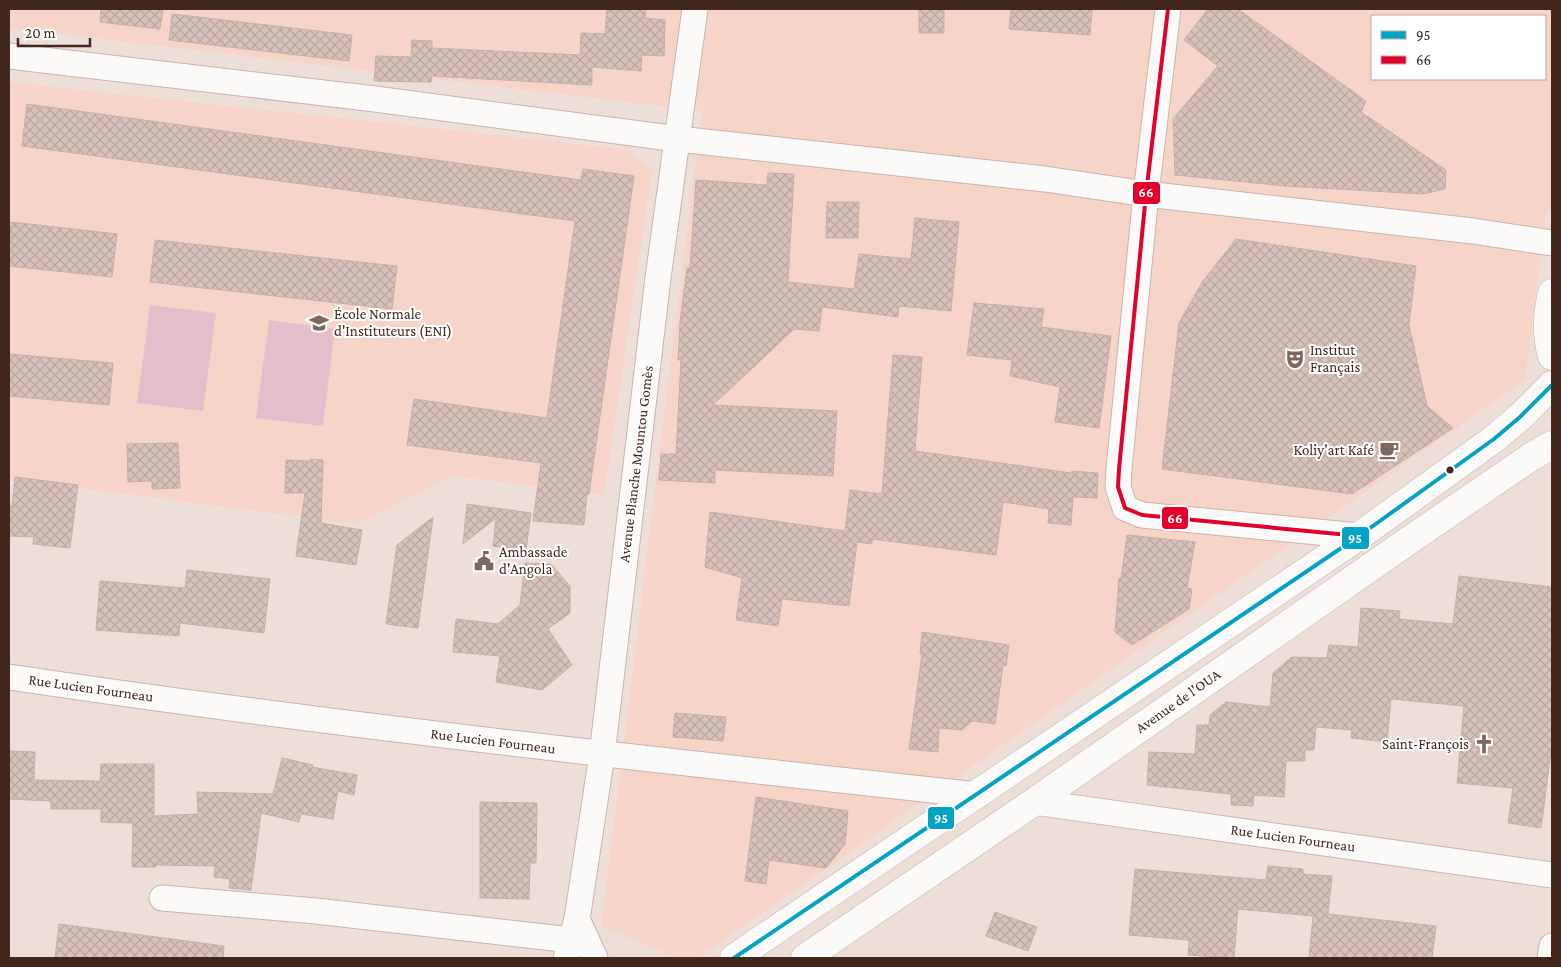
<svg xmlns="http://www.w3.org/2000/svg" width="1561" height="967" viewBox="0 0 1561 967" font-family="'Crimson Pro',serif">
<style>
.built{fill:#f6d5c8;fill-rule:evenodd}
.pitch{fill:#e5becc}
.building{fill:url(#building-cross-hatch);stroke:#c3b0a8}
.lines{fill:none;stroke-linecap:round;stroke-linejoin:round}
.minor-casing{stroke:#c8b4ab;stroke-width:27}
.major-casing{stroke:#c8b4ab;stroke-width:29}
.minor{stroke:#fcfaf9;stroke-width:25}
.major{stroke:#fcfaf9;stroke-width:28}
.bus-1-casing{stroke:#fff;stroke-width:8}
.bus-2-casing{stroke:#fff;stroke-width:8}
.bus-1{stroke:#03a3c5;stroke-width:4}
.bus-2{stroke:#e4002b;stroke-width:4}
.bus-dot{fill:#42281c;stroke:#fff;stroke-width:2}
.labels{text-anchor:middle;stroke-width:4;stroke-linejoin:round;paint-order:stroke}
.poi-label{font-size:15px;fill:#42281c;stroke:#fff;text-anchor:start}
.street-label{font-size:15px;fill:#42281c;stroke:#fff}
.line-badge{stroke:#fff;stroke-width:2}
.badge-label{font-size:14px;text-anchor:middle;font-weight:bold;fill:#fff}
</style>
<defs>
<pattern id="building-cross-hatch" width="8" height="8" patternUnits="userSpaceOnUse" patternTransform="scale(1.25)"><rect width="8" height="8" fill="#d7c2ba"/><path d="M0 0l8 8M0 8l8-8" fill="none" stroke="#baa79f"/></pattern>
</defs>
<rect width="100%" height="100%" fill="#eeded8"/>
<g class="built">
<path d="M9 9H1552V206L1546 214 1525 380 698 958H679L601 927 702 111 9 28ZM1372 16H1545V79H1372Z"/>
<polygon points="9,82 624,149 652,170 604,495 452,476 357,524 9,479"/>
</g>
<g class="pitch">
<polygon points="150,305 216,313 203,411 137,403"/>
<polygon points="269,320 335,329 323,426 256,418"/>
</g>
<g class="building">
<polygon points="101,9 163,9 160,29 100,22"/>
<polygon points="607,9 646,9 645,18 665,20 664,56 642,55 641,71 592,67 592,85 432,76 431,82 374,81 376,56 411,57 412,40 432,41 432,48 580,55 581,33 605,34"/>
<rect x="919" y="9" width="25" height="24"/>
<polygon points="1011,9 1092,9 1090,35 1009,29"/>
<polygon points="1208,9 1238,9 1366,101 1361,112 1446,170 1445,189 1423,194 1285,186 1175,175 1173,119 1218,66 1184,40"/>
<polygon points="172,14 352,35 349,61 169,40"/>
<polygon points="27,104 581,180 583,169 634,176 589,494 587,494 584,525 533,521 541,463 407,445 414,399 547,418 575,221 22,146"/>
<polygon points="768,173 794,174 788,282 854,289 859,254 911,259 915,218 959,222 951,311 899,306 898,317 822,307 819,331 794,329 713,405 837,411 833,476 715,470 715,483 659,480 661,454 676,454 681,360 678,360 680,322 687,268 690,268 696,180 767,185"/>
<polygon points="827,202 859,202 858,238 826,238"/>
<polygon points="11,222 117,234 112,277 9,266"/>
<polygon points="1236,239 1416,266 1409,325 1427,406 1453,428 1352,494 1162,469 1179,323 1203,281"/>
<polygon points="155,240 397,266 392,309 150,282"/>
<polygon points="974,303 1044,309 1041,327 1111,336 1099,428 1055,422 1060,387 1010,376 1012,360 967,355"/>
<polygon points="9,354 113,363 109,405 9,396"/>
<polygon points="893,355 922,357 915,451 1072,473 1072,471 1098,473 1097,498 1073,497 1071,525 1048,523 1049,509 1003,502 996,555 872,539 872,544 857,542 849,606 782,599 778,626 736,620 742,578 705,567 710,512 845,531 850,490 882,494"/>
<polygon points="178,443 180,488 152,489 152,481 128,482 127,444"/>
<polygon points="310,459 323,460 321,523 362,530 356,565 296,556 305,493 285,493 286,460 310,461"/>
<polygon points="15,477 78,485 70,548 33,544 34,537 9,536 9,506 12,506"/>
<polygon points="467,504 531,513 526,550 493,546 496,518 463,544"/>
<polygon points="433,517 418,628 386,624 397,545"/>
<polygon points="1127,535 1195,542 1187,588 1192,589 1189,609 1132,645 1115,632 1119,578 1121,579"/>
<polygon points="525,563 551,564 570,586 570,613 548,629 572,665 542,690 496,682 500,656 453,652 456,619 498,624 520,605"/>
<polygon points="187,570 270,579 264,633 180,623 179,636 96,630 100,581 185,588"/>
<polygon points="1459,576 1552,587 1552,744 1541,828 1508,823 1513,788 1457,783 1464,706 1391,699 1387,742 1351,738 1352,730 1316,727 1314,750 1305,750 1305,761 1286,761 1284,797 1254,795 1253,806 1231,805 1231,794 1147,785 1149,752 1195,754 1197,725 1209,725 1210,715 1226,702 1270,707 1273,673 1292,657 1327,658 1329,645 1358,647 1361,608 1400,611 1399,619 1453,624"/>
<polygon points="922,632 1009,645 1006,666 1003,665 995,724 972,721 962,730 939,728 938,752 909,749 922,654 920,654"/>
<polygon points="675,713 726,717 723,741 673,737"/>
<polygon points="9,751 35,752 34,780 100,781 101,764 154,764 154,816 198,814 197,792 273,794 282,758 313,765 312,767 357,775 354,795 338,791 333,819 301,814 299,822 261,813 251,890 229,888 230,879 214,877 215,866 156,865 156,867 132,867 133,823 101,822 101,809 51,809 51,801 9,799"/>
<polygon points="756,797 848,811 845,844 826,868 769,860 766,884 745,881"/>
<polygon points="480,802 537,803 536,863 530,863 529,899 480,898"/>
<polygon points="1268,866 1303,869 1303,874 1332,876 1328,914 1436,926 1432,958 1309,958 1313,916 1238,909 1234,958 1188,955 1189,940 1129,935 1135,869 1266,880"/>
<polygon points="995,912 1037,927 1028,951 986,936"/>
<polygon points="59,924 224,946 223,958 55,958"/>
</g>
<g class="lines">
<defs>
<g id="minor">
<polyline points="1168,9 1146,194 1119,469 1118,487 1125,508 1142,515 1359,536"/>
<polyline points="9,56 375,99 678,139 1045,179 1146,194 1473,231 1552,243"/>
<path d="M9 677C331 725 654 760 978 795"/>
<polyline points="1034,802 1552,875"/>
<polyline points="162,898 316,911 571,940"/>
<polyline points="577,919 595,958"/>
<polyline points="566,958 577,919 602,755 658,278 695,9"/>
<polyline points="1550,958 1552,946"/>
</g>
<g id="major">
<path d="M1552 293C1547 314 1546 335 1552 356"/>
<polyline points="734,958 1359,536 1494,439 1520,417 1552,385"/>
<polyline points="805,958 1034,802 1411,539 1531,457 1552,445"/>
</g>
</defs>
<use href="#minor" class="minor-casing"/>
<use href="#major" class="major-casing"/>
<use href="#minor" class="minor"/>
<use href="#major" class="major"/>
<defs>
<polyline id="bus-1" points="734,958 1359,536 1494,439 1520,417 1552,385"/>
<polyline id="bus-2" points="1168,9 1146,194 1119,469 1118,487 1125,508 1142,515 1359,536"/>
</defs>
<use href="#bus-1" class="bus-1-casing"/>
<use href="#bus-2" class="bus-2-casing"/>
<use href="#bus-1" class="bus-1"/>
<use href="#bus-2" class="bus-2"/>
</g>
<defs>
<symbol id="school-bare" viewBox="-9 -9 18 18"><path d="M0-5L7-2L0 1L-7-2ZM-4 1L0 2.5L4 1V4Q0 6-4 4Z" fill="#7e685e" stroke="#fff" stroke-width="2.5" paint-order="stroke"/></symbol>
<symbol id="theatre-bare" viewBox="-9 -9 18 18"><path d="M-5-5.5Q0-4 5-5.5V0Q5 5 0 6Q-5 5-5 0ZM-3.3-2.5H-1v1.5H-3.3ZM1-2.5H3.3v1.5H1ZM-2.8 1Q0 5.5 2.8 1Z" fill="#7e685e" stroke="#fff" stroke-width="2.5" paint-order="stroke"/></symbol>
<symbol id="cafe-bare" viewBox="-9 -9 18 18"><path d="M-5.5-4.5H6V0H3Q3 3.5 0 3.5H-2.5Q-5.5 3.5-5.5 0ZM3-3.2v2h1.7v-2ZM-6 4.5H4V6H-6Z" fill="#7e685e" stroke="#fff" stroke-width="2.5" paint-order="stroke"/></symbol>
<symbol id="civic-bare" viewBox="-9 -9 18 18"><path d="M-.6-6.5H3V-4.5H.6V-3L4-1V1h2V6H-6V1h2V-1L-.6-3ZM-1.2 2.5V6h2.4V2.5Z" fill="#7e685e" stroke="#fff" stroke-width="2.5" paint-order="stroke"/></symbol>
<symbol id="church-bare" viewBox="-9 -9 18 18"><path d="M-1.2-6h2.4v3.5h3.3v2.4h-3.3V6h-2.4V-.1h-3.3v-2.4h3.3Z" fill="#7e685e" stroke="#fff" stroke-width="2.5" paint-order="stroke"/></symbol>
</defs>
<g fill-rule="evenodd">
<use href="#school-bare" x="305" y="309" width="28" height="28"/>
<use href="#theatre-bare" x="1281" y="345" width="28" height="28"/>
<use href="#cafe-bare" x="1375" y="436" width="28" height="28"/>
<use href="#civic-bare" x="470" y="547" width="28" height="28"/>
<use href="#church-bare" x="1470" y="730" width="28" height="28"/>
</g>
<circle class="bus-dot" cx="1450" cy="470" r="4.5"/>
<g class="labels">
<g class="poi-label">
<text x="334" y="319">École Normale<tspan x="334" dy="17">d'Instituteurs (ENI)</tspan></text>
<text x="1310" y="355">Institut<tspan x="1310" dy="17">Français</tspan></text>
<text x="1374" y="455" text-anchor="end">Koliy'art Kafé</text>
<text x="499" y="557">Ambassade<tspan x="499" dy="17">d'Angola</tspan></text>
<text x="1469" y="749" text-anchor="end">Saint-François</text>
</g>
<g class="street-label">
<text transform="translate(636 464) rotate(-83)" y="5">Avenue Blanche Mountou Gomès</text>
<text transform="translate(91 688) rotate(8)" y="5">Rue Lucien Fourneau</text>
<text transform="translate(1178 701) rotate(-35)" y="5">Avenue de l'OUA</text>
<text transform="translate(493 741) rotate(7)" y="5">Rue Lucien Fourneau</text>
<text transform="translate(1293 838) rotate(8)" y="5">Rue Lucien Fourneau</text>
</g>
</g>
<g class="line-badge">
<rect x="1132" y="181" width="29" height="24" rx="5" fill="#e4002b"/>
<rect x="1161" y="506" width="28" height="24" rx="5" fill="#e4002b"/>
<rect x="1341" y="526" width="29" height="24" rx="5" fill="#03a3c5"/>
<rect x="927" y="806" width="28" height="24" rx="5" fill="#03a3c5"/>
</g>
<g class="badge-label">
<text x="1146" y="197">66</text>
<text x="1175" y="523">66</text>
<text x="1355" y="543">95</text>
<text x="941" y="823">95</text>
</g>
<rect width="1561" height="967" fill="none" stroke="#42281c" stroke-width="20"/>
<rect x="1371" y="15" width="175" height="65" fill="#ffffff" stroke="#b3a9a4"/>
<rect x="1381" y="31" width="25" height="8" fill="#03a3c5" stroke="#b3a9a4"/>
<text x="1416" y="40" font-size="15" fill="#42281c">95</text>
<rect x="1381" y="56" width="25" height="8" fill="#e4002b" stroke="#b3a9a4"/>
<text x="1416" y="65" font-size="15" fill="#42281c">66</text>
<path d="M18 38v8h72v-8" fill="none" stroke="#42281c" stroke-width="2.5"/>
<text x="25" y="38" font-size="15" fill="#42281c" stroke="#ffffff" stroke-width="4" paint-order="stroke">20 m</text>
</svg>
